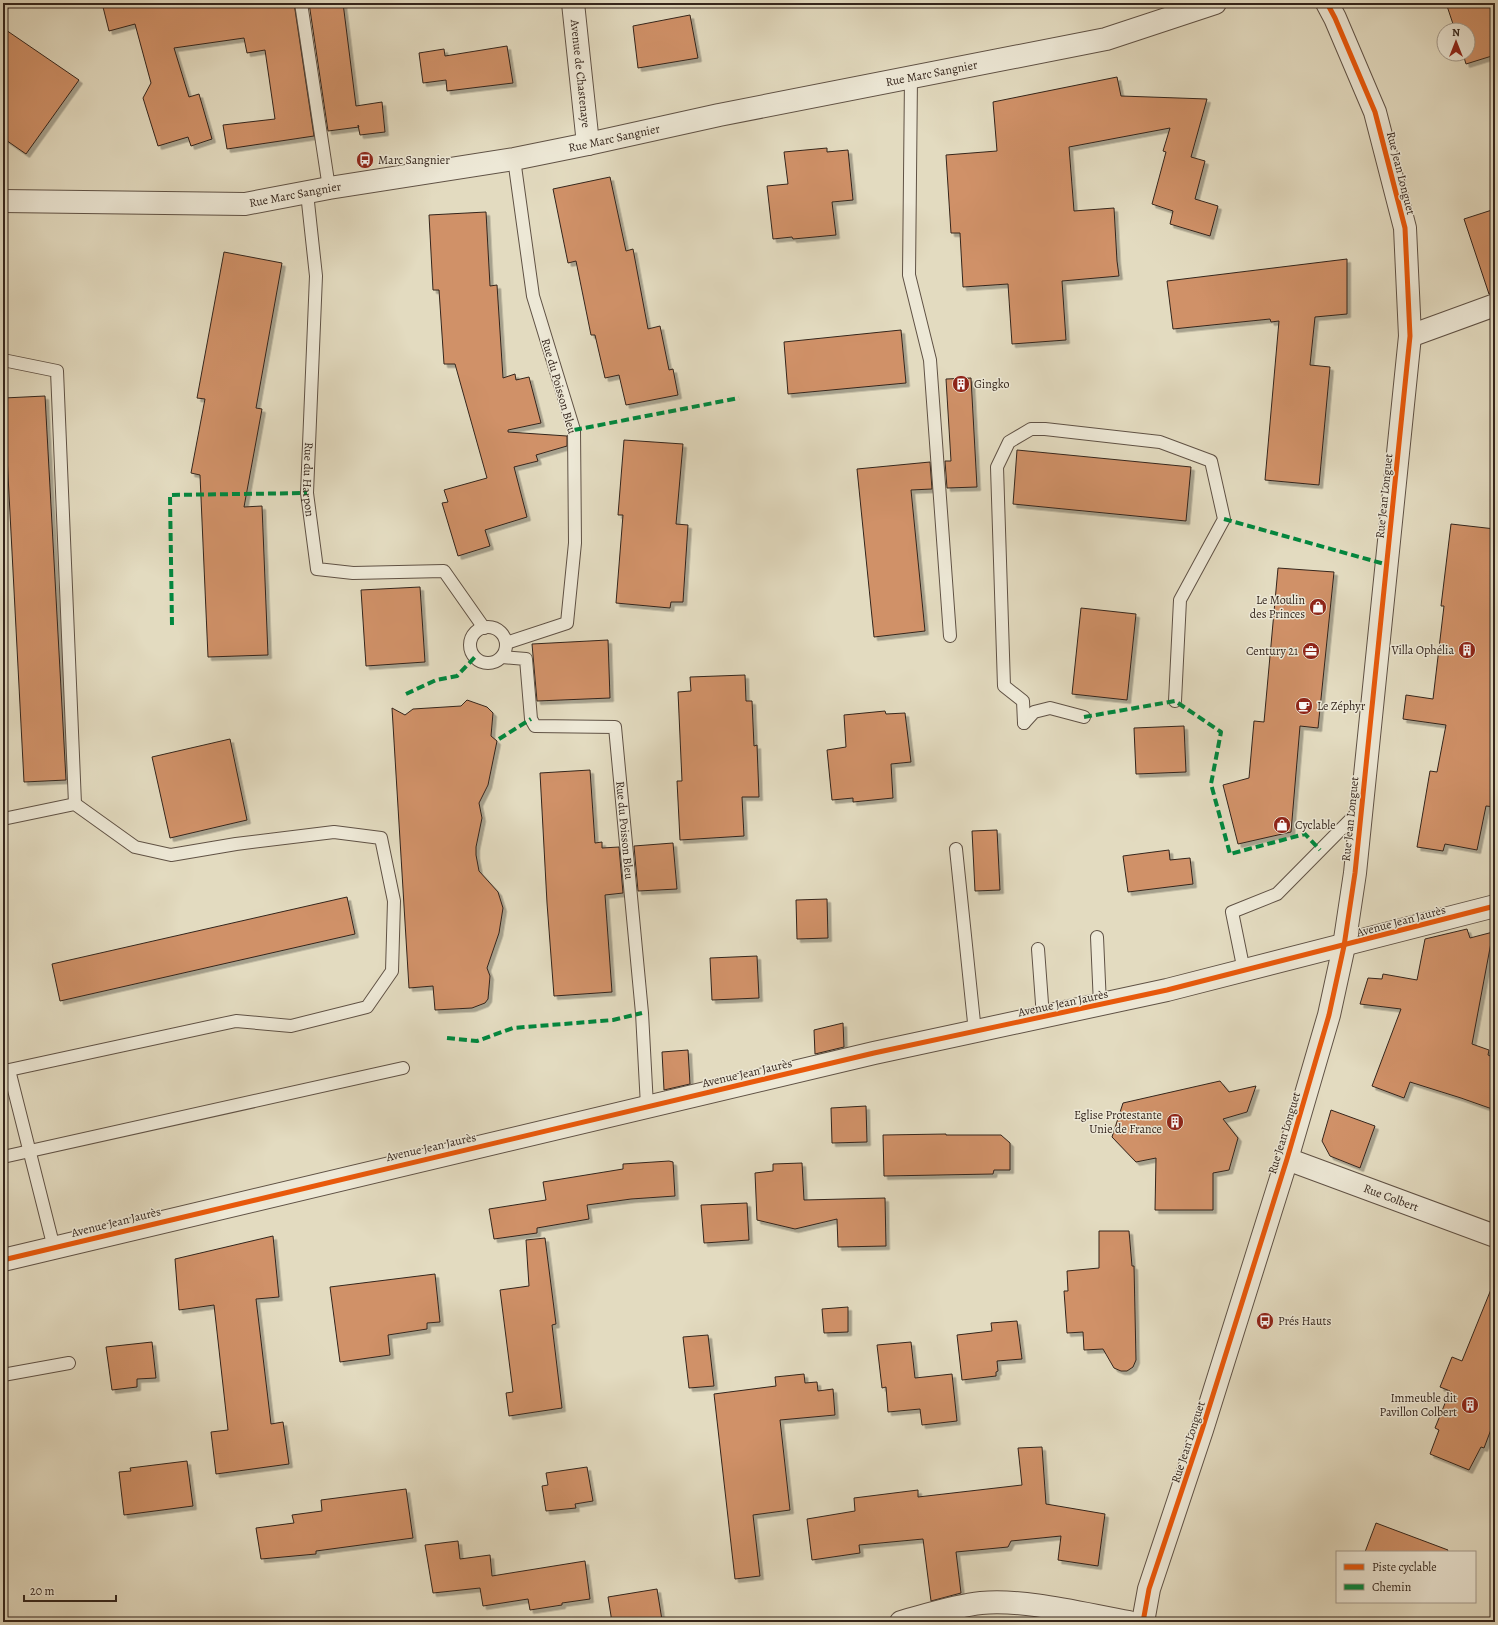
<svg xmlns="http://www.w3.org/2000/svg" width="1498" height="1625" viewBox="0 0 1498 1625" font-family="Alegreya,serif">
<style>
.building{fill:#d09168;stroke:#34251c;filter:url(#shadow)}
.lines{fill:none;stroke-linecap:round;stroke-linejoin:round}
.service-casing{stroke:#605245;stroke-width:14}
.minor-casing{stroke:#605245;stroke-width:24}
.tertiary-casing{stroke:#605245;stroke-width:24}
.service{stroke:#ede8d6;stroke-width:12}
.minor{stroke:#ede8d6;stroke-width:22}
.tertiary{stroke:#ede8d6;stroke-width:22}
.quiet{stroke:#00873e;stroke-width:4;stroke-dasharray:8 4;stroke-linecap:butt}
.cycleway-casing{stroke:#ede8d6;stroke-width:8}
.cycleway{stroke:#e8590c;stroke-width:5}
.labels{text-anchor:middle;stroke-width:3;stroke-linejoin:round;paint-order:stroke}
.street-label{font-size:12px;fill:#34251c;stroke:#ede8d6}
.poi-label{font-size:12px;fill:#34251c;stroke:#ede8d6;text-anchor:start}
</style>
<defs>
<filter id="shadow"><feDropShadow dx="3.5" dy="3.5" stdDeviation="0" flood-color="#0004"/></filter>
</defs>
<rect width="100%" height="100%" fill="#e3dbc0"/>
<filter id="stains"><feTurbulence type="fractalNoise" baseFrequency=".005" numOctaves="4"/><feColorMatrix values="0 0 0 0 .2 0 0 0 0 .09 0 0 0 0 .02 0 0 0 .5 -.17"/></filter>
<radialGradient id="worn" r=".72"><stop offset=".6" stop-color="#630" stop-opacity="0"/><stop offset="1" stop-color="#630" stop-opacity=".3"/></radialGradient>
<g class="building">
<polygon points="102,3 294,3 314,136 227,149 223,125 275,119 265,50 247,53 244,38 174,48 189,97 199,94 212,139 191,146 188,137 158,146 143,98 151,83 135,24 109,31"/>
<polygon points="309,3 343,3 356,106 382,102 385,132 360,135 358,125 359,127 328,131"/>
<polygon points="1446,3 1495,3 1495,55 1466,64 1463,54 1468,54 1468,30 1455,30"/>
<polygon points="690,15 698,58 638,68 633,26"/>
<polygon points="3,28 79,80 26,154 3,138"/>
<polygon points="507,46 513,83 447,91 446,80 423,83 419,53 444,49 445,56"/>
<polygon points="1117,77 1121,96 1207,99 1191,157 1205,161 1195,199 1218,206 1210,236 1170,224 1173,211 1152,204 1166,152 1163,151 1170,128 1069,147 1074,211 1114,208 1117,261 1119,276 1062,281 1066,340 1012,344 1008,284 963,287 960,233 951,233 946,155 997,151 993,102"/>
<polygon points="827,148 827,152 848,150 853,200 832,202 836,235 793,239 792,237 773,239 767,186 788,184 784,152"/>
<polygon points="610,177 626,251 633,249 648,329 660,326 669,370 673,369 678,395 626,405 619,375 605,378 595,335 591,335 576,261 568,263 553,189"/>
<polygon points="1495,209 1495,293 1489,294 1464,219"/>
<polygon points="486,212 490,286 497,285 503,378 515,374 516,380 529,377 541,423 508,430 508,432 567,436 567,446 536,455 538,461 514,467 527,517 485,530 490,546 458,556 442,503 448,502 444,490 487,478 455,364 444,364 439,290 433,290 429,215"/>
<polygon points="224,252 282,263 256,408 262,409 244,507 262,506 268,655 208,657 200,475 191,473 205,399 197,398"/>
<polygon points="1347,259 1347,314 1315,317 1310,365 1330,367 1319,485 1265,480 1279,321 1271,322 1270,319 1173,329 1167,281"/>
<polygon points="901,330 906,383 788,394 784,342"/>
<polygon points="971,378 977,487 947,488 945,461 951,461 946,379"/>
<polygon points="45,396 66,780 24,782 4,398"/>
<polygon points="624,440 683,444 676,524 688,525 683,602 671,602 670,608 616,603 623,515 618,515"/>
<polygon points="1017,450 1191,467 1186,521 1013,504"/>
<polygon points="930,462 932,489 911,490 925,631 874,637 857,469"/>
<polygon points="1451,524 1495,529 1495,807 1486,806 1477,850 1445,844 1443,851 1417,847 1430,771 1437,772 1446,725 1403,719 1406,695 1433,699 1444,606 1441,606"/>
<polygon points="1278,568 1334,572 1318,728 1300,726 1291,832 1238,844 1223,785 1249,778 1254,721 1264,722"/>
<polygon points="420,587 425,662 366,666 361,590"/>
<polygon points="1081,608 1136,614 1127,700 1072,694"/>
<polygon points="608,640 610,698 537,701 532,644"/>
<polygon points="745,675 746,701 752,701 754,746 757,745 759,797 742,797 744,836 680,840 677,781 682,781 678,692 691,691 690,677"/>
<polygon points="467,700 487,707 493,713 491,736 497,741 488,785 479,803 482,818 476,847 476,855 479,871 498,892 503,908 499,933 487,968 490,976 488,999 485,1003 472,1008 435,1010 433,986 409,988 392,708 405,715 413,709 461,706"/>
<polygon points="885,711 886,714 905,713 911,762 891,764 893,798 853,802 853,798 832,800 827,750 846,747 844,715"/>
<polygon points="1184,726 1186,772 1136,774 1134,728"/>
<polygon points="230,739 247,820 170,838 152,757"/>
<polygon points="590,770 595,843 602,842 602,848 619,847 623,893 605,895 612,992 554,996 547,903 540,773"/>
<polygon points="997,830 1000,890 975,891 972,831"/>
<polygon points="673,843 677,889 638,891 634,846"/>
<polygon points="1169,850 1170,860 1190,858 1193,884 1128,892 1123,856"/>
<polygon points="347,897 355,934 60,1001 52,964"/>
<polygon points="827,899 828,938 797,939 796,900"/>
<polygon points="1467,929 1470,938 1493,932 1472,1044 1489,1050 1488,1055 1495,1058 1495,1110 1461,1098 1410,1082 1404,1098 1372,1086 1401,1009 1360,1004 1368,978 1382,979 1383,974 1417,980 1425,939"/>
<polygon points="757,956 759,998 712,1000 710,958"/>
<polygon points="843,1023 844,1047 815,1054 814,1030"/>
<polygon points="688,1050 690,1084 664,1090 662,1052"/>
<polygon points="1220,1081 1229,1092 1256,1086 1247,1112 1223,1119 1238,1138 1229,1170 1213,1173 1213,1210 1155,1210 1156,1158 1136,1162 1112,1137 1123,1103"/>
<polygon points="866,1106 867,1142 832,1143 831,1108"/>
<polygon points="1331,1110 1375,1126 1360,1168 1330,1156 1322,1141"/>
<polygon points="946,1134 946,1135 1001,1135 1010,1143 1010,1170 994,1170 993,1174 884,1176 883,1135"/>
<polygon points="669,1161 673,1162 675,1196 631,1199 587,1205 589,1219 537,1228 537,1233 494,1239 489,1209 546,1200 543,1182 623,1169 623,1164"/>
<polygon points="802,1163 804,1200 885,1198 886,1246 838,1247 837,1219 795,1229 757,1220 755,1173 773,1171 773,1164"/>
<polygon points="747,1203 749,1240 704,1243 701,1205"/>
<polygon points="1099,1231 1129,1231 1132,1266 1134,1266 1136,1360 1133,1367 1127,1371 1121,1371 1114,1368 1103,1349 1084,1350 1083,1332 1067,1333 1064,1291 1068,1291 1067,1271 1099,1268"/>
<polygon points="273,1236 279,1297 256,1299 271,1424 283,1422 289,1464 216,1474 211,1432 228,1430 214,1305 179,1310 175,1259"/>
<polygon points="545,1238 556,1324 552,1325 562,1408 509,1416 506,1393 513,1392 500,1290 529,1286 526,1240"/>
<polygon points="435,1274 440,1322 427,1323 427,1329 388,1335 390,1355 340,1362 330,1287"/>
<polygon points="1494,1282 1495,1282 1495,1419 1484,1448 1481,1447 1469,1470 1430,1454 1439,1430 1435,1428 1450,1391 1440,1387 1452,1357 1462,1361"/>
<polygon points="848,1307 848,1332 824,1333 822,1309"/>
<polygon points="1017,1321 1022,1359 997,1361 998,1371 996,1372 996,1376 962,1380 957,1335 992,1331 991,1323"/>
<polygon points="708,1335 714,1386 689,1388 683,1337"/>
<polygon points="152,1342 156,1378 137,1379 137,1387 112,1390 106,1347"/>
<polygon points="911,1342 915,1378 952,1374 957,1421 922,1425 920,1409 888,1412 886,1387 882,1388 877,1345"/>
<polygon points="804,1374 805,1383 817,1382 818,1391 833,1389 835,1415 780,1420 790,1510 753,1515 760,1576 735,1579 714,1394 776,1386 775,1377"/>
<polygon points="1042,1447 1046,1504 1105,1514 1098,1566 1058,1560 1061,1536 1011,1541 1008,1547 956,1552 961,1593 931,1601 923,1539 859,1545 860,1553 812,1560 807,1519 855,1511 854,1498 918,1490 918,1497 1022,1485 1018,1448"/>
<polygon points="187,1461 193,1506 124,1515 119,1472 131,1471 130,1468"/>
<polygon points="587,1467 593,1501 575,1504 576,1508 546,1511 542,1486 548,1485 546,1473"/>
<polygon points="406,1489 413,1538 316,1551 316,1554 261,1559 256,1528 294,1523 292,1515 322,1511 321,1500"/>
<polygon points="1376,1523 1448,1550 1447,1552 1365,1552"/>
<polygon points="458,1541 460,1559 490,1555 492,1576 585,1561 590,1599 562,1603 562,1605 530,1610 528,1599 483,1606 480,1588 433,1593 425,1545"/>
<polygon points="657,1589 662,1620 646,1622 612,1622 608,1597"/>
</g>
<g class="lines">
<defs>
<g id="service">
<polyline points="301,3 329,188"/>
<polyline points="3,4 4,3"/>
<polyline points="911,77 909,275 930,360 950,636"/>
<path id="s1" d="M307 193 316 276 307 493 317 569 353 573 444 571 484 628"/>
<polyline points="3,360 57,371 75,804"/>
<circle cx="488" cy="645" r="18"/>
<polyline points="506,643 567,623 575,543 574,430 533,296 514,159"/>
<path id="s2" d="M502 657 526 659 531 719 535 726 615 727 642 1013 647 1106"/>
<polyline points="1024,723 1023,701 1004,686 997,467 1009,442 1031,429 1045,429 1160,442 1211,461 1224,519 1180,600 1175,701"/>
<polyline points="1024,723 1034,712 1050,708 1084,717"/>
<polyline points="3,819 75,804 135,847 171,855 236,844 334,832 381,838 394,901 392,971 367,1007 291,1026 236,1021 9,1070"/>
<polyline points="956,849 975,1032"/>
<polyline points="1097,937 1100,1005"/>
<polyline points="1038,949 1043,1017"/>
<polyline points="1244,971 1232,912 1277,894 1361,809"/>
<polyline points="3,1071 9,1070 54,1248"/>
<polyline points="3,1157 403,1068"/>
<polyline points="3,1375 69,1363"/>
</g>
<g id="minor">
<path id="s3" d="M573 3 588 144"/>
<path id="s4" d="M3 201 245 204 329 188 514 159 588 144 719 115 1106 39 1215 3"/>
<polyline points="1410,336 1495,305"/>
<path id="s5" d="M1287 1159 1495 1236"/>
<polyline points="3,1260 874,1053 1167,990 1495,906"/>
<path d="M901 1622C927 1615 954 1606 981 1603 1027 1599 1083 1614 1129 1622"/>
</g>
<polyline id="tertiary" points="1143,1622 1149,1589 1202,1430 1287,1159 1329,1015 1344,946 1355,873 1410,336 1405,228 1375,112 1335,18 1327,3"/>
</defs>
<use href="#service" class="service-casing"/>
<use href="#minor" class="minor-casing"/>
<use href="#tertiary" class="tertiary-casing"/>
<use href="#service" class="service"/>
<use href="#minor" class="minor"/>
<use href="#tertiary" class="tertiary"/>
<g class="quiet">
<polyline points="574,430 739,398"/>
<polyline points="1224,519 1388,565"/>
<polyline points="172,625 170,495 307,493"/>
<polyline points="406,694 436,680 457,676 475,657"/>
<polyline points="1084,717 1175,701 1221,732 1211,784 1230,854 1305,834 1320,850"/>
<polyline points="499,739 531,719"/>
<polyline points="447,1038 477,1041 513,1028 613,1020 642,1013"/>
</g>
<defs>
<g id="cycleway">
<polyline points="3,1260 874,1053 1167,990 1495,906"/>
<polyline points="1143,1622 1149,1589 1202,1430 1287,1159 1329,1015 1344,946 1355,873 1410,336 1405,228 1375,112 1335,18 1327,3"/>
</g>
</defs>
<use href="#cycleway" class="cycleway-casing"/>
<use href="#cycleway" class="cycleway"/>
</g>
<defs>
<symbol id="bus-disc" viewBox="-11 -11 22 22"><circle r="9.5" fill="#8f2418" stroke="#ede8d6"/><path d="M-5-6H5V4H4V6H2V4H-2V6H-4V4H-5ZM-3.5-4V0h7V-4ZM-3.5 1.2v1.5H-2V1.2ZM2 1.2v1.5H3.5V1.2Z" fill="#fff"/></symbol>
<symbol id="building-disc" viewBox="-11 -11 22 22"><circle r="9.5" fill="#8f2418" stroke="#ede8d6"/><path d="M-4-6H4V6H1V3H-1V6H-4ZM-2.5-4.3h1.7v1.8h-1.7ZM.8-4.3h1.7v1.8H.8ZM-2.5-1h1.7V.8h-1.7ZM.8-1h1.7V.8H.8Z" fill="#fff"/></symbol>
<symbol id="shop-disc" viewBox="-11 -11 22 22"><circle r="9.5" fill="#8f2418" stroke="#ede8d6"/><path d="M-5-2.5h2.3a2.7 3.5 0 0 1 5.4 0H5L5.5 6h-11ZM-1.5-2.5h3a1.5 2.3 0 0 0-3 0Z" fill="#fff"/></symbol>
<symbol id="office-disc" viewBox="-11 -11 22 22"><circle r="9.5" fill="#8f2418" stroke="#ede8d6"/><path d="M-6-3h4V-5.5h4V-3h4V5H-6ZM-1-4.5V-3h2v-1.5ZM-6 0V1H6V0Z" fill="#fff"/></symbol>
<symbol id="cafe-disc" viewBox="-11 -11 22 22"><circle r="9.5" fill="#8f2418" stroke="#ede8d6"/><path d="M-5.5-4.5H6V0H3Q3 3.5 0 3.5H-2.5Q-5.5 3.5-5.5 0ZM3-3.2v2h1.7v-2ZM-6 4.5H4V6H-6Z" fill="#fff"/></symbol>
</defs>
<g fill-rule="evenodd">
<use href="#bus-disc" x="355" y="150" width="20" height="20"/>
<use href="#building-disc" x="951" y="374" width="20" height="20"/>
<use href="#shop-disc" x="1308" y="597" width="20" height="20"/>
<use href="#building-disc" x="1457" y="640" width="20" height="20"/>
<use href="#office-disc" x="1301" y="641" width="20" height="20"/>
<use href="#cafe-disc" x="1294" y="696" width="20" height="20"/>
<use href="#shop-disc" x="1272" y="815" width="20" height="20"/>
<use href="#building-disc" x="1165" y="1112" width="20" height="20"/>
<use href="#bus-disc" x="1255" y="1311" width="20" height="20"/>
<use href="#building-disc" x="1460" y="1395" width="20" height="20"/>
</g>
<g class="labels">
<g class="street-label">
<text dy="4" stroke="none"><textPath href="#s4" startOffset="941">Rue Marc Sangnier</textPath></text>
<text dy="4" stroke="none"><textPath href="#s3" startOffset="71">Avenue de Chastenaye</textPath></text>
<text dy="4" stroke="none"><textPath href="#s4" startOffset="617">Rue Marc Sangnier</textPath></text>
<text transform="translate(1401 173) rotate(76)" y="4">Rue Jean Longuet</text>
<text dy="4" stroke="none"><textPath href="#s4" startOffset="293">Rue Marc Sangnier</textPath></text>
<text transform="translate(559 386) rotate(74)" y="4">Rue du Poisson Bleu</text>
<text dy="4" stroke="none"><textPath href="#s1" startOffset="287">Rue du Harpon</textPath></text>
<text transform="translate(1384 496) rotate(-84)" y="4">Rue Jean Longuet</text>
<text transform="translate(1350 819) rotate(-84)" y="4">Rue Jean Longuet</text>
<text dy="4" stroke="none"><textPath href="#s2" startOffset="276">Rue du Poisson Bleu</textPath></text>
<text transform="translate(1401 921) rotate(-15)" y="4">Avenue Jean Jaurès</text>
<text transform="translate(1063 1003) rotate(-12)" y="4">Avenue Jean Jaurès</text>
<text transform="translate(747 1073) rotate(-13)" y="4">Avenue Jean Jaurès</text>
<text transform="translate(1284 1133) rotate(-73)" y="4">Rue Jean Longuet</text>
<text transform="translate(431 1147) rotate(-13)" y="4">Avenue Jean Jaurès</text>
<text dy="4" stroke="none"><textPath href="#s5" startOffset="111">Rue Colbert</textPath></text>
<text transform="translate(116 1222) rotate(-14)" y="4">Avenue Jean Jaurès</text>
<text transform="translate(1188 1442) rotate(-72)" y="4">Rue Jean Longuet</text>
</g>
<g class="poi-label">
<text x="378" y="164">Marc Sangnier</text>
<text x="974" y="388">Gingko</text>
<text x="1305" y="604" text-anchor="end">Le Moulin<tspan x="1305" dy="14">des Princes</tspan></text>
<text x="1454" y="654" text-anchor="end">Villa Ophélia</text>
<text x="1298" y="655" text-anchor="end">Century 21</text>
<text x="1317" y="710">Le Zéphyr</text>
<text x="1295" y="829">Cyclable</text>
<text x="1162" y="1119" text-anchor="end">Eglise Protestante<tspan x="1162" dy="14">Unie de France</tspan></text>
<text x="1278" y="1325">Prés Hauts</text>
<text x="1457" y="1402" text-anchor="end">Immeuble dit<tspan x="1457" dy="14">Pavillon Colbert</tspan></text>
</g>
</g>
<rect width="1498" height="1625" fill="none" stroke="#e3dbc0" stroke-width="16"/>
<rect x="4" y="4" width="1490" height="1617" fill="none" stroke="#34251c" stroke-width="2"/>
<rect x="8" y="8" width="1482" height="1609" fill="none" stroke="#34251c"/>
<rect x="1336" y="1551" width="140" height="52" fill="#ede8d6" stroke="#a39a8c"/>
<rect x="1344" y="1564" width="20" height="6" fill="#e8590c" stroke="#a39a8c"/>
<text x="1372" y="1571" font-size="12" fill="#34251c">Piste cyclable</text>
<rect x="1344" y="1584" width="20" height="6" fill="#00873e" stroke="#a39a8c"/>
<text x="1372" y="1591" font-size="12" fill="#34251c">Chemin</text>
<g transform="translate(1456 42)"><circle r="19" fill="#ede8d6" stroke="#a39a8c"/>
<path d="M0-3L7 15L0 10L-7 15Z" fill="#8f2418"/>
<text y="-6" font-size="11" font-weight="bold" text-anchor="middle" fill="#34251c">N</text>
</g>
<path d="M24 1595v6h92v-6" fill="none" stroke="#34251c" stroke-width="2"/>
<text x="30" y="1595" font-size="12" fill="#34251c" stroke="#ede8d6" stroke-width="3" paint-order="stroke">20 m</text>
<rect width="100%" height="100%" filter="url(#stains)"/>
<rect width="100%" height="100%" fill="url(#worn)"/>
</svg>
